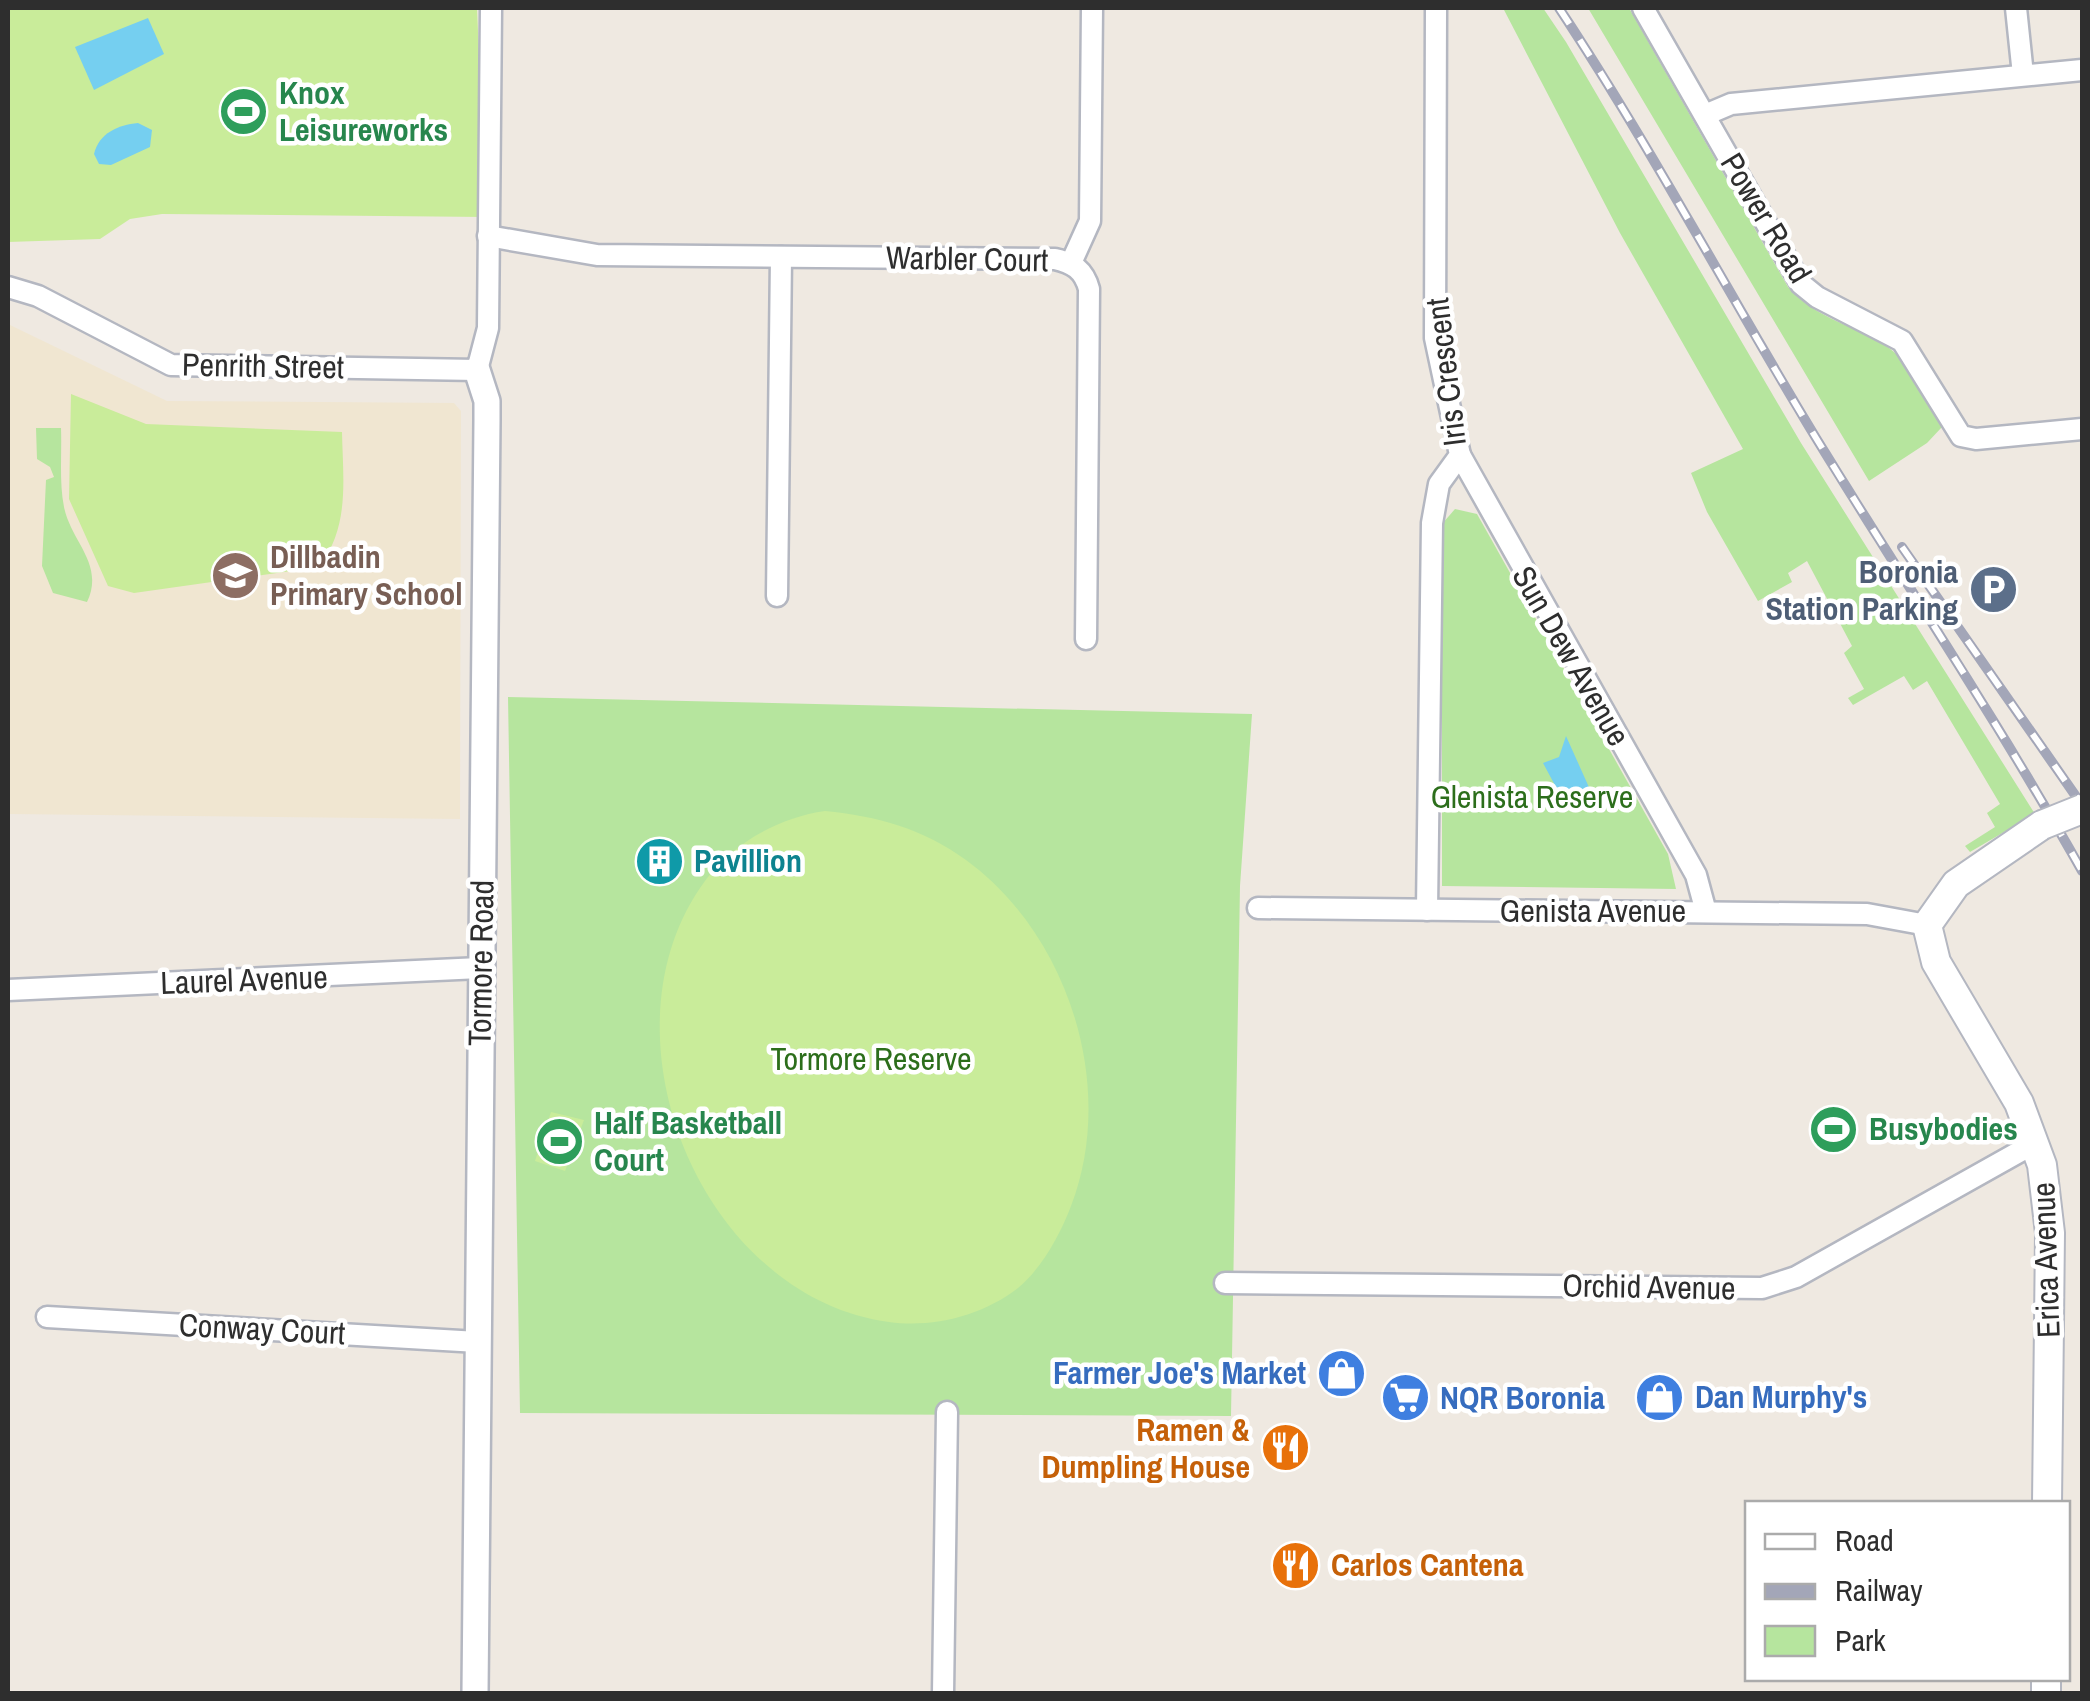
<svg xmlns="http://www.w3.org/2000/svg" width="2090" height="1701" viewBox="0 0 2090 1701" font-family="'Archivo Narrow',sans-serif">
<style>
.education{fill:#f0e6d1}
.green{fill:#b6e59e}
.pitch{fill:#c9ec9a}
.water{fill:#75cff0}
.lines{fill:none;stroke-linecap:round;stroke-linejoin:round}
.minor-casing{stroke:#b4b7c1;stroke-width:25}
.tertiary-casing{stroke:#b4b7c1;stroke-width:30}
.secondary-casing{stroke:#b4b7c1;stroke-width:32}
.minor{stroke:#fff;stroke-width:20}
.tertiary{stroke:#fff;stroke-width:25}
.secondary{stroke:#fff;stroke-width:28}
.rail-casing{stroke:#a3a6b8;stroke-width:10}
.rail{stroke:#fff;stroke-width:6;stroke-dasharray:19;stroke-linecap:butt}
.secondary-bridge-casing{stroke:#b4b7c1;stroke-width:32;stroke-linecap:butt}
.secondary-bridge{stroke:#fff;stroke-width:28}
.labels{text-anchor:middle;stroke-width:9;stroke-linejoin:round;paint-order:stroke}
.leisure-label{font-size:32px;font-weight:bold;fill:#27864d;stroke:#fff;text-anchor:start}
.street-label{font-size:32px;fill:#2e2e2e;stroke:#fff}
.education-label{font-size:32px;font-weight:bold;fill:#785e54;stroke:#fff;text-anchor:start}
.service-label{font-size:32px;font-weight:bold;fill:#4e5e75;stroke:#fff;text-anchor:end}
.park-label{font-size:32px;fill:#2c6e1b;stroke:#fff}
.culture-label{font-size:32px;font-weight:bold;fill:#0d838f;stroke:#fff;text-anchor:start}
.shop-label{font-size:32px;font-weight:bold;fill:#366cbe;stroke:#fff;text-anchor:start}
.food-label{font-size:32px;font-weight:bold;fill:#c56008;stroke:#fff;text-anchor:end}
</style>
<rect width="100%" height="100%" fill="#efe9e1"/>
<polygon class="education" points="8,324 167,401 454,403 461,411 460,819 8,814"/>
<g class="green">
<polygon points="1503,8 1543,8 1566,42 1801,443 2035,814 1970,852 1965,846 1995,827 1987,813 2000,804 1927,681 1913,690 1904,676 1853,705 1848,698 1864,689 1844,653 1852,646 1807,561 1788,573 1792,582 1758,601 1707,512 1691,473 1743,449 1620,233"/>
<path d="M1588 8H1629L1788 287C1815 319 1856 325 1889 348 1913 366 1927 402 1942 427L1927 443 1869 481Z"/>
<path d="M36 428H61C62 453 59 482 64 507 71 542 105 564 87 602L53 593 42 566 46 480 54 477 50 467 37 459Z"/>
<polygon points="1455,509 1477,514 1668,854 1676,889 1442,886 1442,524"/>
<polygon points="508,697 1252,714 1240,886 1231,1416 520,1413"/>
</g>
<g class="pitch">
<polygon points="8,8 477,8 486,217 162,214 130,219 100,239 8,242"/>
<path d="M71 394 146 424 342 432C343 481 350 526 319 567L134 593 108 586 69 499Z"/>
<path d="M825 811C877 816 924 829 966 860 1069 935 1117 1087 1071 1206 1060 1235 1042 1268 1018 1288 982 1316 933 1328 889 1322 703 1297 597 1040 700 888 728 846 776 818 825 811Z"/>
<polygon points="551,1112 584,1120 565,1171 535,1161"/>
</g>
<g class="water">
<polygon points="148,18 164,54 94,90 75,47"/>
<path d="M138 123 152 130 150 147 111 165 99 164 94 154C99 133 118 125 138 123Z"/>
<polygon points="1566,736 1592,794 1564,802 1543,763 1559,757"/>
</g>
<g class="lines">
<defs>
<g id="minor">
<polyline points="1643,8 1801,284 1817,297 1902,341 1961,436 1976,439 2082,429"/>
<polyline points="2016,8 2023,75"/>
<polyline points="1705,115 1731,104 2082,70"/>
<path d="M488 236 597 255 1055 259C1073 263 1084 270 1089 289L1086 639"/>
<polyline points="1071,263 1090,221 1092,8"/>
<polyline points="8,287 38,296 171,365 477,370 488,328 491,8"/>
<polyline points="1460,455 1696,875 1706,912"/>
<polyline points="777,596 781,257"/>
<polyline points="1258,908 1867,914 1927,925"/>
<polyline points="1427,910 1432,523 1439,484 1460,455 1435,338 1436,8"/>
<polyline points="8,990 480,968"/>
<polyline points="1225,1283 1762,1288 1796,1277 2035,1143"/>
<polyline points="47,1317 478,1342"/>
<polyline points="943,1694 947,1412"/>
</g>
<polyline id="tertiary" points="475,1694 487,420 487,401 477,370"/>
<g id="secondary">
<polyline points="2042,825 1956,884 1927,925 1936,962 2019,1103 2042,1165 2050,1233 2047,1504"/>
<polyline points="2046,1694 2046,1678"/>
</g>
</defs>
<use href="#minor" class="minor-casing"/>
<use href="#tertiary" class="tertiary-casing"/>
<use href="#secondary" class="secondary-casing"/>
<use href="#minor" class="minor"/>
<use href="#tertiary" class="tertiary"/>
<use href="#secondary" class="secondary"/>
<defs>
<g id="rail">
<path d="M1559 8C1651 147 1729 295 1816 438 1905 583 1999 723 2082 871"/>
<polyline points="1902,547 2082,805"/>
</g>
</defs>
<use href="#rail" class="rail-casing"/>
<use href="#rail" class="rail"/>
<defs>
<polyline id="secondary-bridge" points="2042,825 2082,809"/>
</defs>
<use href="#secondary-bridge" class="secondary-bridge-casing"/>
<use href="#secondary-bridge" class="secondary-bridge"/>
</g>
<defs>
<symbol id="stadium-disc" viewBox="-11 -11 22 22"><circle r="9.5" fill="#2e9e5b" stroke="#fff"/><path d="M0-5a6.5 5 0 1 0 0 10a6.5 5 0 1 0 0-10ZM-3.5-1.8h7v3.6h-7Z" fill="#fff"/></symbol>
<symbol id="school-disc" viewBox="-11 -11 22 22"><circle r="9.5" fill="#8d6e63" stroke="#fff"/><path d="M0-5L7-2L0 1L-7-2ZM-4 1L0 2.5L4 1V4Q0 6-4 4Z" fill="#fff"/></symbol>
<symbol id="parking-disc" viewBox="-11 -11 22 22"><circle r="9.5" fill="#5c6f8a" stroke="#fff"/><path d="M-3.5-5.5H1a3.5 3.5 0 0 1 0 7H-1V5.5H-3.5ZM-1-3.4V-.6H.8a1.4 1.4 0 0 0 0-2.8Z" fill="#fff"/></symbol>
<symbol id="building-disc" viewBox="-11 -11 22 22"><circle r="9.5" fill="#0f9aa8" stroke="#fff"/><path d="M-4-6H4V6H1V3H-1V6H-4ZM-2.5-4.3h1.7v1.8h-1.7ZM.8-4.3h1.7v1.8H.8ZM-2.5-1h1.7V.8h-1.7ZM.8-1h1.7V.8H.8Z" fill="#fff"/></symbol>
<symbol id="shop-disc" viewBox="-11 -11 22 22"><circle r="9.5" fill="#3f7fe0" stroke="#fff"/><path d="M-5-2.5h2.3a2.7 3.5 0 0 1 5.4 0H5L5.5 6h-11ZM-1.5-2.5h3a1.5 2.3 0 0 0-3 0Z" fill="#fff"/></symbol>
<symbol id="supermarket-disc" viewBox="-11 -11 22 22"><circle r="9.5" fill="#3f7fe0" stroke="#fff"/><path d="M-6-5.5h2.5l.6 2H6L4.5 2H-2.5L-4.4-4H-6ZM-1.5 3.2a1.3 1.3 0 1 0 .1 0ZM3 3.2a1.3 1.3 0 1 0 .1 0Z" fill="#fff"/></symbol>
<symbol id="restaurant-disc" viewBox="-11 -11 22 22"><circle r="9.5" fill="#e8710a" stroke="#fff"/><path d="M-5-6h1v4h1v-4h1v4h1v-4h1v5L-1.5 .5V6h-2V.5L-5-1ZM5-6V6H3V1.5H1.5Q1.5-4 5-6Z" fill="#fff"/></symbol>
</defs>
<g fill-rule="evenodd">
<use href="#stadium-disc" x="216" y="84" width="55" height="55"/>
<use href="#school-disc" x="208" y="548" width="55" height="55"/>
<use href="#parking-disc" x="1966" y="562" width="55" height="55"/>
<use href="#building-disc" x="632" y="834" width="55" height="55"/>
<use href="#stadium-disc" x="1806" y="1102" width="55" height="55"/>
<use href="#stadium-disc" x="532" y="1114" width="55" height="55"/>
<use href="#shop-disc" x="1314" y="1346" width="55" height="55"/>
<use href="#shop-disc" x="1632" y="1370" width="55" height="55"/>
<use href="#supermarket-disc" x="1378" y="1370" width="55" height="55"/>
<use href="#restaurant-disc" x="1258" y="1420" width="55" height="55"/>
<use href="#restaurant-disc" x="1268" y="1538" width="55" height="55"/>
</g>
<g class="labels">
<g class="leisure-label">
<text x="279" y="104">Knox<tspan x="279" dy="37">Leisureworks</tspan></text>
<text x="594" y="1134">Half Basketball<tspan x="594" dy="37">Court</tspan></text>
<text x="1869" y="1140">Busybodies</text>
</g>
<g class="street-label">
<text transform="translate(1766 218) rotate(59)" y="11">Power Road</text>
<text transform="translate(967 259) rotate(1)" y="11">Warbler Court</text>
<text transform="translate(263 366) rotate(1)" y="11">Penrith Street</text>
<text transform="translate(1446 372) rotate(-97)" y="11">Iris Crescent</text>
<text transform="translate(1571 656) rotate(60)" y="11">Sun Dew Avenue</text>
<text x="1593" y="922">Genista Avenue</text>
<text transform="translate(481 963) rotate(-89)" y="11">Tormore Road</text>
<text transform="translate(244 980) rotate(-2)" y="11">Laurel Avenue</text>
<text transform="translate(2046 1260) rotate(-92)" y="11">Erica Avenue</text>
<text transform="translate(1649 1287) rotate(1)" y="11">Orchid Avenue</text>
<text transform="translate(262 1329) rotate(3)" y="11">Conway Court</text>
</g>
<g class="education-label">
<text x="270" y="568">Dillbadin<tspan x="270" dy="37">Primary School</tspan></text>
</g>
<g class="service-label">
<text x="1958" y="583">Boronia<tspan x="1958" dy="37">Station Parking</tspan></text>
</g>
<g class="park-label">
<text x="1532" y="808">Glenista Reserve</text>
<text x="871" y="1070">Tormore Reserve</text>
</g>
<g class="culture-label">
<text x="694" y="872">Pavillion</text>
</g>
<g class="shop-label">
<text x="1306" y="1384" text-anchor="end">Farmer Joe's Market</text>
<text x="1695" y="1408">Dan Murphy's</text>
<text x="1440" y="1409">NQR Boronia</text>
</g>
<g class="food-label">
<text x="1250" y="1441">Ramen &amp;<tspan x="1250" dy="37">Dumpling House</tspan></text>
<text x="1331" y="1576" text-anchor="start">Carlos Cantena</text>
</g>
</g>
<rect width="2090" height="1701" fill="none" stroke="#2e2e2e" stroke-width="20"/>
<rect x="1745" y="1501" width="325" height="180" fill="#ffffff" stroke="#ababab" stroke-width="2.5"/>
<rect x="1765" y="1534" width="50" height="15" fill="#ffffff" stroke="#ababab" stroke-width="2.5"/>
<text x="1835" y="1551" font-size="30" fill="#2e2e2e">Road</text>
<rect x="1765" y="1584" width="50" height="15" fill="#a3a6b8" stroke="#ababab" stroke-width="2.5"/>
<text x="1835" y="1601" font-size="30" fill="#2e2e2e">Railway</text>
<rect x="1765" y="1626" width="50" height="30" fill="#b6e59e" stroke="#ababab" stroke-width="2.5"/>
<text x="1835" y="1651" font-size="30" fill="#2e2e2e">Park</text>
</svg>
